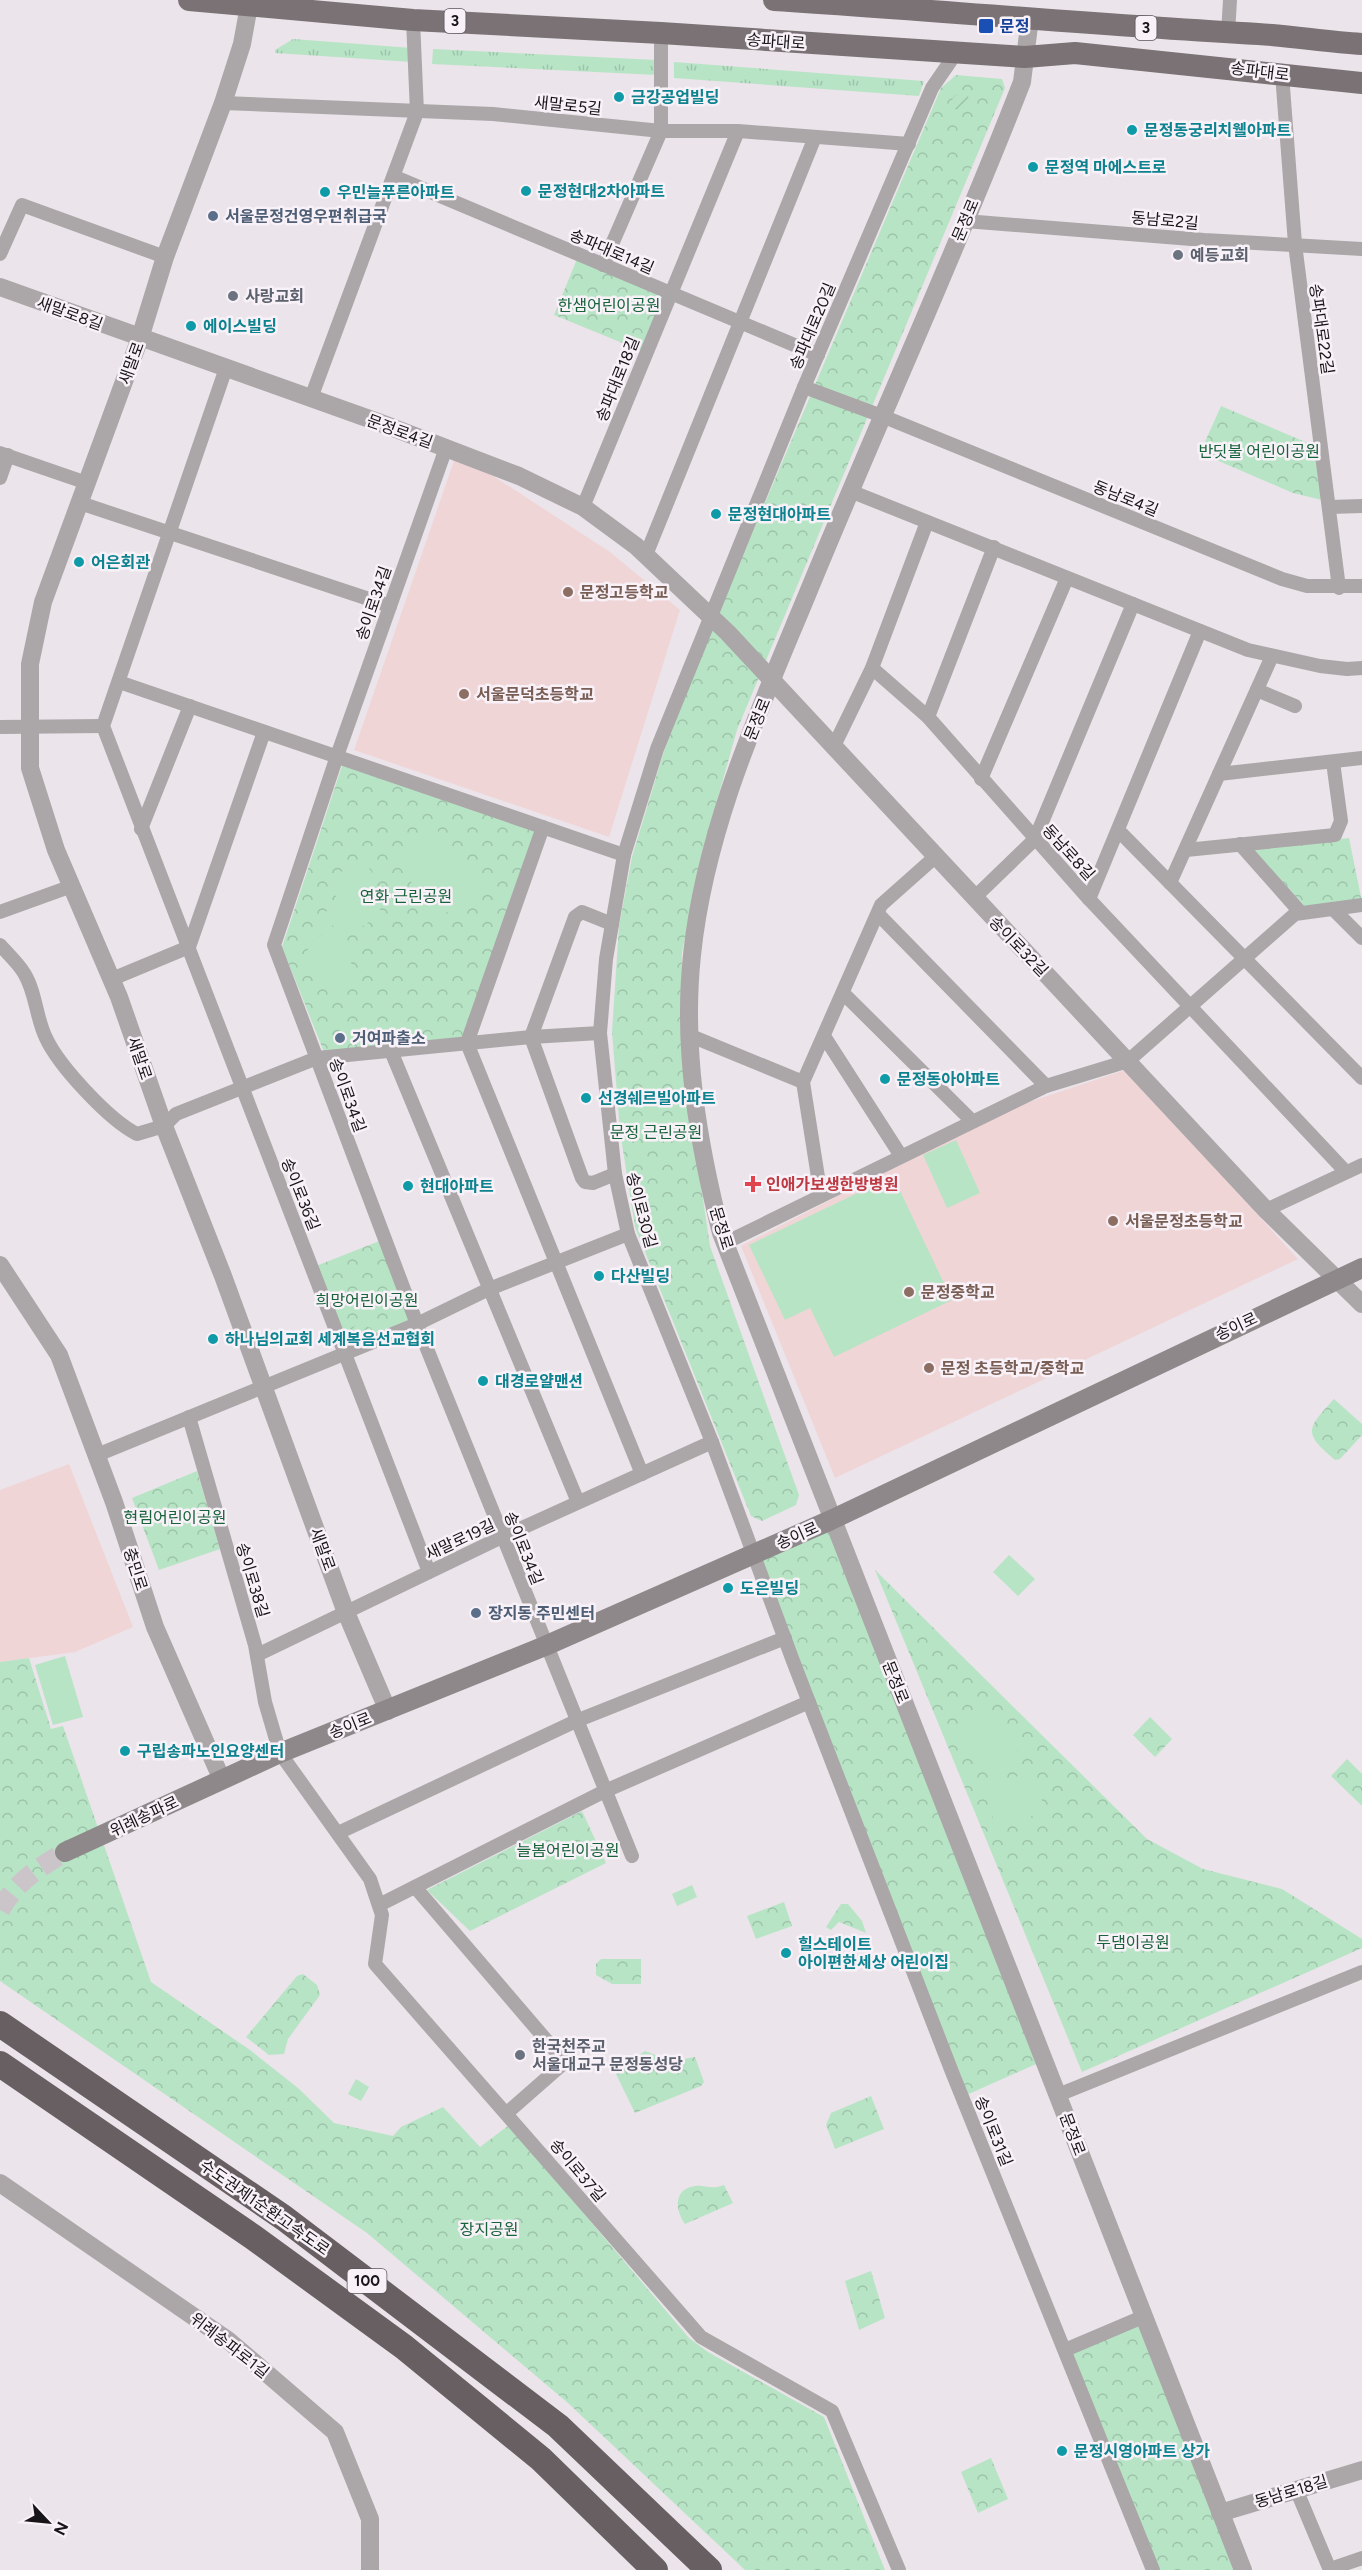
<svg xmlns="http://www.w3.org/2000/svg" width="1362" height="2570" viewBox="0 0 1362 2570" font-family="Figtree,'Noto Sans KR',sans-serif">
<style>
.education{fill:#f0d5d7}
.grass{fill:url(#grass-tufts)}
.park{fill:url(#park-crowns)}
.garden{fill:url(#garden-furrows)}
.pitch{fill:#b8e4c6}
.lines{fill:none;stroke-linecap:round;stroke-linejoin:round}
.secondary-tunnel{stroke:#cbc5ca;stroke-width:20;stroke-dasharray:20 10;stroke-linecap:butt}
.minor{stroke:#aba7a8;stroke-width:14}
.tertiary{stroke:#aba7a8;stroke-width:18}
.secondary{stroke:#8e888a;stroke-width:20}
.primary{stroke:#7a7274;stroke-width:22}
.motorway{stroke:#685f62;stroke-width:26}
.transit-dot{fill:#1a4fb4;stroke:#f8f1f8;stroke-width:2}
.culture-dot{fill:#0f9aa8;stroke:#f8f1f8;stroke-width:2}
.service-dot{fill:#5c6f8a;stroke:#f8f1f8;stroke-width:2}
.worship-dot{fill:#6b7280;stroke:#f8f1f8;stroke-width:2}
.education-dot{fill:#8d6e63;stroke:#f8f1f8;stroke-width:2}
.health-dot{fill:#e0444e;stroke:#f8f1f8;stroke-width:2}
.labels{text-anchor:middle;stroke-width:5;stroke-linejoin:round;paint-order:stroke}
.shield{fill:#f8f1f8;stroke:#5a575a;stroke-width:1.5}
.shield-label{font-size:15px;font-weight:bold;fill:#171517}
.transit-label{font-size:16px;font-weight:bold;fill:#164399;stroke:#f8f1f8;text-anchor:start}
.street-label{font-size:16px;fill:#171517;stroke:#f8f1f8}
.culture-label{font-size:16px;font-weight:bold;fill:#0d838f;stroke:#f8f1f8;text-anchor:start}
.service-label{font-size:16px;font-weight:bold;fill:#4e5e75;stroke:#f8f1f8;text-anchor:start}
.worship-label{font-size:16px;font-weight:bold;fill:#5b616d;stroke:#f8f1f8;text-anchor:start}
.park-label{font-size:16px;fill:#17633a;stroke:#f8f1f8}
.education-label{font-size:16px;font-weight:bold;fill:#785e54;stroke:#f8f1f8;text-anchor:start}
.health-label{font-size:16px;font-weight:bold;fill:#be3a42;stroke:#f8f1f8;text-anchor:start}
</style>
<defs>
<pattern id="grass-tufts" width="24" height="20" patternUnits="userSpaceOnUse" patternTransform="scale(1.5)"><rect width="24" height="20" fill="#b8e4c6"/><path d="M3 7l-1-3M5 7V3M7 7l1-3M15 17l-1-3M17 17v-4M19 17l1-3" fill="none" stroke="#9dc3a9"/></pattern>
<pattern id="park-crowns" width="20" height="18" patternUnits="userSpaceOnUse" patternTransform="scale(1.5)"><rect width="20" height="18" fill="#b8e4c6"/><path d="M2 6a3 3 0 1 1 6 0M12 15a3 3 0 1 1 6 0" fill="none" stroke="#9dc3a9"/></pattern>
<pattern id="garden-furrows" width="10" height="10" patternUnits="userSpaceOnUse" patternTransform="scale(1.5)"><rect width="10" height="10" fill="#b8e4c6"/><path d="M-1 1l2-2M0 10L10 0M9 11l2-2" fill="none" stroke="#9dc3a9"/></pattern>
</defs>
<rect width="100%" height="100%" fill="#ebe4ea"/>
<g class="education">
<polygon points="454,461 484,470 610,552 680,610 609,837 354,750"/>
<polygon points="1125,1070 1298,1259 835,1478 741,1246 938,1144 1026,1103"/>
<polygon points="69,1464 133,1627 75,1652 0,1662 0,1490"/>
</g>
<g class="grass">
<polygon points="293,39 412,48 412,62 275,53 275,50"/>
<polygon points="433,49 657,60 657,75 432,64"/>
<polygon points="674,62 924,81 919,96 674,78"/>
</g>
<g class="park">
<polygon points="956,75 1002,79 1005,88 737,730 700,861 682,953 681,1031 688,1099 710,1246 799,1495 796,1505 762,1521 751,1516 635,1227 620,1131 612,1032 619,926 632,857 665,748 719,611 941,88"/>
<polygon points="577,259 664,295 642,351 554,315"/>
<polygon points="1221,406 1317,447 1322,500 1293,493 1200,453"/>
<polygon points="344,760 538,830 464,1037 324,1052 282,947"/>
<polygon points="1349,838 1362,902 1308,910 1252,848"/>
<polygon points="382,1240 413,1319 347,1349 316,1266"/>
<path d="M1334 1399 1362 1424V1435L1340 1459 1335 1460C1302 1432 1307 1429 1334 1399Z"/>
<polygon points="197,1471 220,1549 159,1570 132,1498"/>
<polygon points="831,1520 1043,2061 962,2097 753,1554"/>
<polygon points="875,1570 1147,1839 1203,1869 1282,1889 1362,1939 1362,1948 1082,2072"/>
<polygon points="29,1658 51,1729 63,1726 151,1982 250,2050 298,2088 334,2123 393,2136 401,2127 443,2107 480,2147 509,2125 689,2338 708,2352 824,2417 885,2570 745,2570 568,2403 367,2233 0,1981 0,1662"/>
<polygon points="1150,1717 1172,1739 1155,1757 1133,1735"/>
<polygon points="1347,1759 1362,1774 1362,1806 1331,1776"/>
<polygon points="582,1811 606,1863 470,1931 427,1890"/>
<polygon points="784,1902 792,1926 756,1939 747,1916"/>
<polygon points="841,1904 848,1904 862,1921 866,1933 839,1922 831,1930 826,1927"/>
<polygon points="601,1959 641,1959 641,1984 612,1984 596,1975 596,1964"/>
<polygon points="303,1974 317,1985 320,1995 288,2039 284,2054 269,2055 246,2037 297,1976"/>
<polygon points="645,2051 671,2061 695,2057 704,2082 701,2086 635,2113 616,2074 617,2069"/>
<polygon points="871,2096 884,2129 835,2149 826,2125 831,2113"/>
<path d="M724 2185 733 2203 685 2224C675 2210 673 2189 695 2186 706 2185 712 2190 724 2185Z"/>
<polygon points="871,2271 885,2318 859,2330 845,2281"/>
<polygon points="1140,2322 1237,2570 1156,2570 1069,2353"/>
<polygon points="991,2458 1008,2499 978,2513 961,2472"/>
</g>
<g class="garden">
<circle cx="961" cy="102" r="9"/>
<polygon points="361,1324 370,1328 376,1336 347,1349 340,1331"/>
</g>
<g class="pitch">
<polygon points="435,827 480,887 439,918 394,860"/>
<polygon points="362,858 376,878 364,887 382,913 343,940 324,913 340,902 326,882"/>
<path d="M324 934C338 940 350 958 355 972 353 979 350 982 344 987 323 1003 313 970 306 954L312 940Z"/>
<polygon points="956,1140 980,1193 947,1208 923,1155"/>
<polygon points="893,1176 952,1300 834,1357 810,1308 785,1320 749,1245"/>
<polygon points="1009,1555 1035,1579 1018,1596 993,1572"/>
<polygon points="65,1656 83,1717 53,1725 35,1665"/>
<polygon points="981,1708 1021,1746 996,1773 956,1736"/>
<polygon points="1031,1771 1046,1811 997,1829 983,1789"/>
<polygon points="692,1885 697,1897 677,1906 672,1894"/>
<polygon points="356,2079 369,2087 361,2101 348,2094"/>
</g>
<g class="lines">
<path class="secondary-tunnel" d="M0 1910C16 1882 38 1868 65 1852"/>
<g class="minor">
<polyline points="1228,33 1230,0"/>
<polyline points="956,53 932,88 804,387 657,749 624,855 606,959 600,1033 615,1174 628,1234 712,1442 793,1661 952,2072 1153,2570"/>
<polyline points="1282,74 1295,244 1339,588"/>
<polyline points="223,103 493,114 661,131 738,131 909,144"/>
<polyline points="395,177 818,355"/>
<polyline points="965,221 1204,240 1362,249"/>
<polyline points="0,254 22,205 165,257"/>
<polyline points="603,265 661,131 661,33"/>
<polyline points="226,368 103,726 429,1572"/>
<polyline points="804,387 882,416 1282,579 1307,586 1362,586"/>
<polyline points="311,398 417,112 413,20"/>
<polyline points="446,448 337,756 274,945 417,1324 632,1856"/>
<polyline points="0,453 87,483"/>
<polyline points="0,478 8,455"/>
<polyline points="850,491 1248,650 1320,666 1347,669 1362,668"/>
<polyline points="80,503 390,606"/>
<polyline points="583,507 738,131"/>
<polyline points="1330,507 1362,506"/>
<polyline points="646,555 815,137"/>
<polyline points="872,668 928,717 1089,899 1346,1172"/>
<polyline points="119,682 624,855"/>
<polyline points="1257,690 1295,706"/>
<polyline points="928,717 994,547"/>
<polyline points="0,727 103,726"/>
<polyline points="833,748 872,668 927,522"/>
<polyline points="1219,774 1362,758"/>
<polyline points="981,779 1067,578"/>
<polyline points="543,827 467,1043 642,1474"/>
<polyline points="141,829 190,706"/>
<polyline points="1118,830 1362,1078"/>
<polyline points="1240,844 1301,913"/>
<polyline points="1186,850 1335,835 1341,821 1333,762"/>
<polyline points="1170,883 1272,656"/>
<polyline points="974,898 1035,839 1133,604"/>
<polyline points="1089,899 1200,631"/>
<polyline points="1333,909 1362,938"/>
<polyline points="0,912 72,886"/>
<polyline points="878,914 1046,1086"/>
<polyline points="612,924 582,912 575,917 531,1037 582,1178 585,1182 593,1183 615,1174"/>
<path d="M0 945C8 954 18 963 24 973 36 992 36 1018 46 1038 59 1066 109 1120 137 1134L164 1126 176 1114 317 1058 531 1037 600 1033"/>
<polyline points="112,979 189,947 264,732"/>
<polyline points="843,993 972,1121"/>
<polyline points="691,1036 803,1082"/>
<polyline points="824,1036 901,1156"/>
<polyline points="391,1051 578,1502"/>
<polyline points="821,1196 803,1082 881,905 935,857"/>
<polyline points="1266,1210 1362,1165"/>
<polyline points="725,1243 1046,1086 1128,1061 1295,914 1362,905"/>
<polyline points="189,1417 255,1645 265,1702 280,1753 370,1879 382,1915 375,1964 701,2337 832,2411 899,2570"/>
<polyline points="97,1455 417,1324 489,1289 628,1234"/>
<polyline points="257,1655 502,1537 712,1442"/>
<polyline points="338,1833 576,1721 785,1638"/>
<polyline points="415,1887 565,2062 508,2112"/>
<polyline points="379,1905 605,1791 809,1702"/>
<polyline points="1058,2095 1362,1972"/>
<polyline points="1065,2350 1145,2316"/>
<polyline points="1296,2489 1330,2570"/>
<polyline points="1330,2569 1362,2558"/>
</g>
<g class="tertiary">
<polyline points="250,0 242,44 223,103 165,257 140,338 43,602 30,664 30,768 56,850 119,997 164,1126 223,1276 345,1610 388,1711"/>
<path d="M1030 18 1022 82C955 255 877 424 807 595 759 711 705 829 692 955 682 1049 698 1143 721 1233L1243 2570"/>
<polyline points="0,287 378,422 519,476 583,507 636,546 728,633 1266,1210 1362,1304"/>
<polyline points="0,1265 59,1355 114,1502 155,1627 222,1780"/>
<polyline points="0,2183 229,2341 335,2432 370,2519 370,2570"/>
<polyline points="1220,2513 1362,2470"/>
</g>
<polyline class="secondary" points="65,1852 280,1753 545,1646 831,1520 1362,1268"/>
<g class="primary">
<polyline points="189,0 413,20 661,33 1025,57 1075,53 1362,83"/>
<path d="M774 0C935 10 1096 25 1258 34 1293 36 1327 42 1362 44"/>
</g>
<g class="motorway">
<polyline points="0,2024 284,2218 558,2426 709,2570"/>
<polyline points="0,2064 253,2237 404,2347 541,2459 655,2570"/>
</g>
</g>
<rect class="transit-dot" x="978" y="18" width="16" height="16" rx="3"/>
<g class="culture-dot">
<circle cx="619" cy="97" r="6"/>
<circle cx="1132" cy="130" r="6"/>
<circle cx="1033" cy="167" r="6"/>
<circle cx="526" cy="191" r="6"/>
<circle cx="325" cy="192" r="6"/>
<circle cx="191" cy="326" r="6"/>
<circle cx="716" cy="514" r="6"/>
<circle cx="79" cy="562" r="6"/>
<circle cx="885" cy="1079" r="6"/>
<circle cx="586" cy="1098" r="6"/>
<circle cx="408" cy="1186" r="6"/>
<circle cx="599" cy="1276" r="6"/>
<circle cx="213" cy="1339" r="6"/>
<circle cx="483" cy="1381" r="6"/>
<circle cx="728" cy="1588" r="6"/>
<circle cx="125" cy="1751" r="6"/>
<circle cx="786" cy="1953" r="6"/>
<circle cx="1062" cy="2451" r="6"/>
</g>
<g class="service-dot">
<circle cx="213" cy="216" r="6"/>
<circle cx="340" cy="1038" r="6"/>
<circle cx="476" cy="1613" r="6"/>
</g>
<g class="worship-dot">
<circle cx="1178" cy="255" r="6"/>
<circle cx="233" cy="296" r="6"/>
<circle cx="520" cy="2055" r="6"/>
</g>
<g class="education-dot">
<circle cx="568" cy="592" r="6"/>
<circle cx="464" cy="694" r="6"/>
<circle cx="1113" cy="1221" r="6"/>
<circle cx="909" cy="1292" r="6"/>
<circle cx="929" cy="1368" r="6"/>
</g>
<path class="health-dot" d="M750 1175h6v6h6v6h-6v6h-6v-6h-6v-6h6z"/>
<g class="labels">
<g class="shield">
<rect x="444.5" y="9" width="21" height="24" rx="4.5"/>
<rect x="1135.5" y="16" width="21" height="24" rx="4.5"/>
<rect x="347.5" y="2269" width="39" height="24" rx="4.5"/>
</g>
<g class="shield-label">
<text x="455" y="26">3</text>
<text x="1146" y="33">3</text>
<text x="367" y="2286">100</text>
</g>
<g class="transit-label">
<text x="1000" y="32">문정</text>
</g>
<g class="street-label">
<text transform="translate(776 41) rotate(4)" y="6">송파대로</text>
<text transform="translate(1260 71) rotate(7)" y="6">송파대로</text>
<text transform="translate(568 105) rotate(6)" y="6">새말로5길</text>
<text transform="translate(965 220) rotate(-67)" y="6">문정로</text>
<text transform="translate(1165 220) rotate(5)" y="6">동남로2길</text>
<text transform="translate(612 251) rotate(23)" y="6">송파대로14길</text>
<text transform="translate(70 313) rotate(20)" y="6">새말로8길</text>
<text transform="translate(812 326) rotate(-67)" y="6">송파대로20길</text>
<text transform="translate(1322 329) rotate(82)" y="6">송파대로22길</text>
<text transform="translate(131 363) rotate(-70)" y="6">새말로</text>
<text transform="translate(617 379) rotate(-68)" y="6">송파대로18길</text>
<text transform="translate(400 431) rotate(20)" y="6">문정로4길</text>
<text transform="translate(1126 498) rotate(22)" y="6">동남로4길</text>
<text transform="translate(373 603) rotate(-71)" y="6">송이로34길</text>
<text transform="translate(757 719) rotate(-68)" y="6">문정로</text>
<text transform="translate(1069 852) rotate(48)" y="6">동남로8길</text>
<text transform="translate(1019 946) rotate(46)" y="6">송이로32길</text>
<text transform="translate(140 1058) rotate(71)" y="6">새말로</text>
<text transform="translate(348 1095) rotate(70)" y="6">송이로34길</text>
<text transform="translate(301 1194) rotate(68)" y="6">송이로36길</text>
<text transform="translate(642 1210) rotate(75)" y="6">송이로30길</text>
<text transform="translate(722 1228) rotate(73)" y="6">문정로</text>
<text transform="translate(1236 1326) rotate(-25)" y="6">송이로</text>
<text transform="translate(797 1535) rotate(-24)" y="6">송이로</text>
<text transform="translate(460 1539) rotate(-25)" y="6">새말로19길</text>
<text transform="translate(524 1548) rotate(68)" y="6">송이로34길</text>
<text transform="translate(323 1549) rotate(70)" y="6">새말로</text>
<text transform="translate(136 1569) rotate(72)" y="6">충민로</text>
<text transform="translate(253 1580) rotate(73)" y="6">송이로38길</text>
<text transform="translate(896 1682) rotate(68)" y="6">문정로</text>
<text transform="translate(350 1725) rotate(-22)" y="6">송이로</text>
<text transform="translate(144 1816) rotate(-25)" y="6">위례송파로</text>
<text transform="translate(994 2131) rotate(68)" y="6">송이로31길</text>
<text transform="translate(1073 2134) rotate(69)" y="6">문정로</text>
<text transform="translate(578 2170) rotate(50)" y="6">송이로37길</text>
<text transform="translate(265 2207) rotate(35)" y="6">수도권제1순환고속도로</text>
<text transform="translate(230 2345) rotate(38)" y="6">위례송파로1길</text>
<text transform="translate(1291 2491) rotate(-17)" y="6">동남로18길</text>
</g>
<g class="culture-label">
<text x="631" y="103">금강공업빌딩</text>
<text x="1144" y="136">문정동궁리치웰아파트</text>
<text x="1045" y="173">문정역 마에스트로</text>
<text x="538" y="197">문정현대2차아파트</text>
<text x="337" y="198">우민늘푸른아파트</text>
<text x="203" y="332">에이스빌딩</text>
<text x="728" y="520">문정현대아파트</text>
<text x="91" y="568">어은회관</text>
<text x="897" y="1085">문정동아아파트</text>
<text x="598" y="1104">선경쉐르빌아파트</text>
<text x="420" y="1192">현대아파트</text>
<text x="611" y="1282">다산빌딩</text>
<text x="225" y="1345">하나님의교회 세계복음선교협회</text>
<text x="495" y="1387">대경로얄맨션</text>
<text x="740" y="1594">도은빌딩</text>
<text x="137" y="1757">구립송파노인요양센터</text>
<text x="798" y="1950">힐스테이트<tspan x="798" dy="18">아이편한세상 어린이집</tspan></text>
<text x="1074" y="2457">문정시영아파트 상가</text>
</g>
<g class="service-label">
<text x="225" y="222">서울문정건영우편취급국</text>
<text x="352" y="1044">거여파출소</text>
<text x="488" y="1619">장지동 주민센터</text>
</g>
<g class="worship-label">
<text x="1190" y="261">예등교회</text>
<text x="245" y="302">사랑교회</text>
<text x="532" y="2052">한국천주교<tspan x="532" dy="18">서울대교구 문정동성당</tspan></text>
</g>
<g class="park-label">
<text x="609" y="311">한샘어린이공원</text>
<text x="1259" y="457">반딧불 어린이공원</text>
<text x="406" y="902">연화 근린공원</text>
<text x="656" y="1138">문정 근린공원</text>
<text x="367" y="1306">희망어린이공원</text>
<text x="175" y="1523">현림어린이공원</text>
<text x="568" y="1856">늘봄어린이공원</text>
<text x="1133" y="1948">두댐이공원</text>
<text x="489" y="2235">장지공원</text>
</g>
<g class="education-label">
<text x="580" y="598">문정고등학교</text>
<text x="476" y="700">서울문덕초등학교</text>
<text x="1125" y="1227">서울문정초등학교</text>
<text x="921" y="1298">문정중학교</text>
<text x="941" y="1374">문정 초등학교/중학교</text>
</g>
<g class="health-label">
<text x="766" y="1190">인애가보생한방병원</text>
</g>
</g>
<g transform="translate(48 2522) rotate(116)" stroke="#f8f1f8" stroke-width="4.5" paint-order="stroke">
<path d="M0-4.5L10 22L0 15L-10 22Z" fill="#171517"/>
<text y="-9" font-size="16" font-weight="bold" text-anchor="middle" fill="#171517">N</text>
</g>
</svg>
